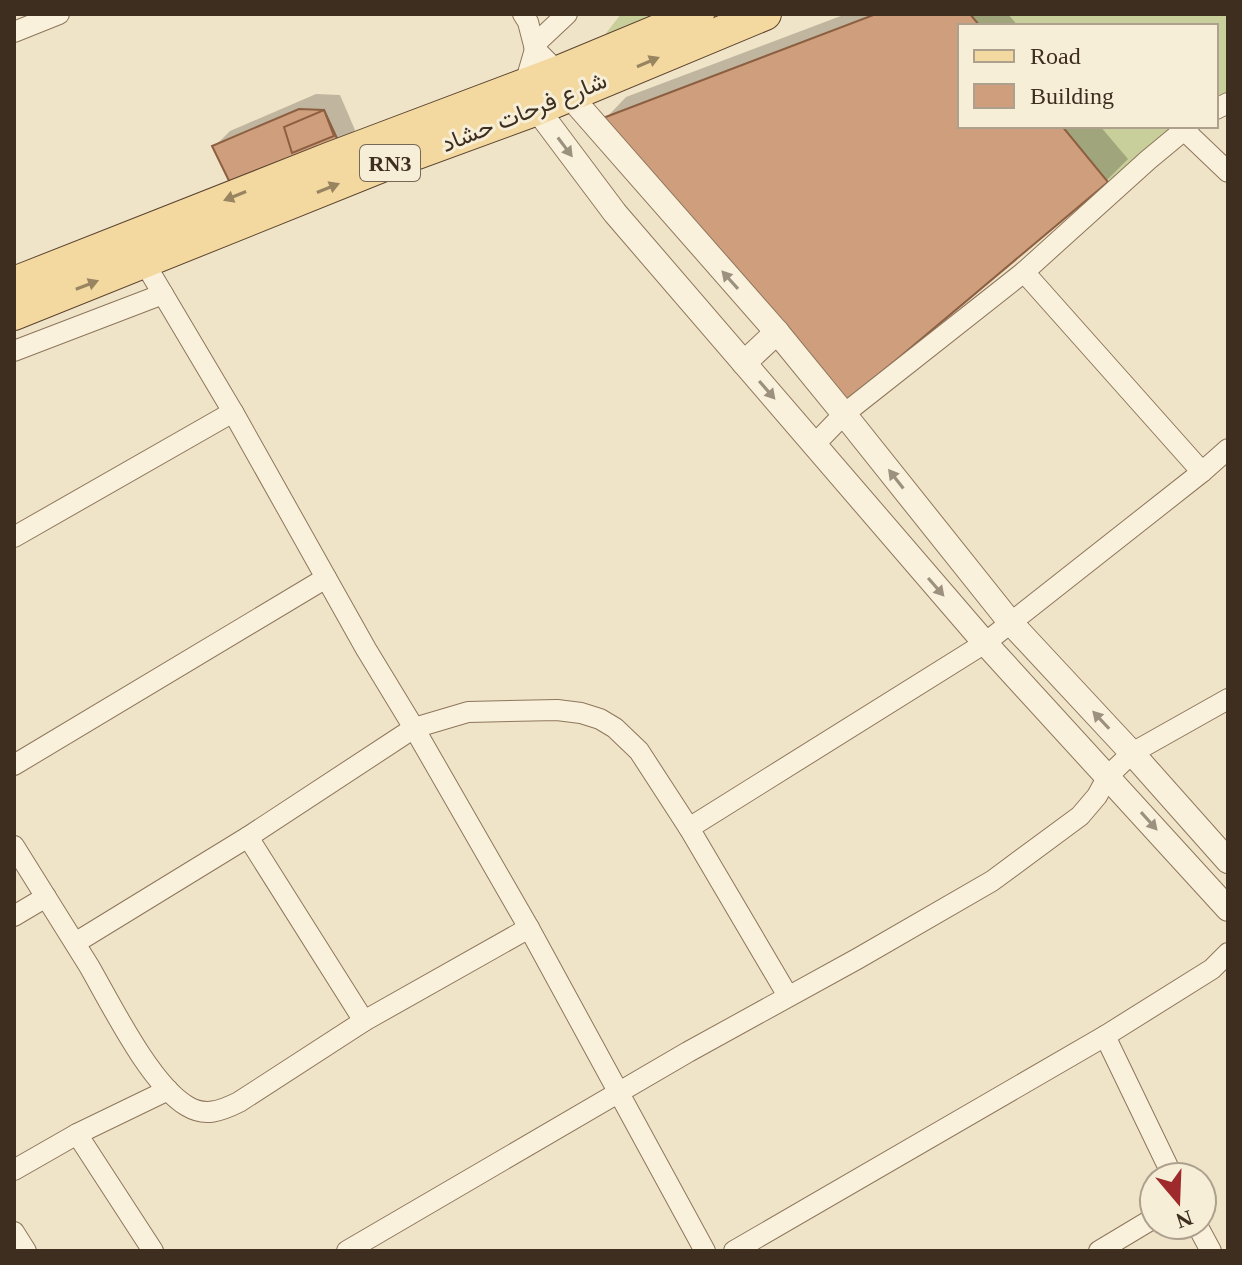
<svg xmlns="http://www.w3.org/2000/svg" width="1242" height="1265" viewBox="0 0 1242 1265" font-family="'Times New Roman',Vazirmatn,serif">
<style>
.green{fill:#c9cf9b}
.shadow{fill:#0003}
.building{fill:#cf9f7d;stroke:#8d5f41;stroke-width:2}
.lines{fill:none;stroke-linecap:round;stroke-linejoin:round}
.minor-casing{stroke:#8d765c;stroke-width:22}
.tertiary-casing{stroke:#8d765c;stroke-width:26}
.primary-casing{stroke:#5b4430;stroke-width:34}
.minor{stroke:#faf1dc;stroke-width:20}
.tertiary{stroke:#faf1dc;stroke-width:24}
.primary{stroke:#f3d9a0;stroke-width:32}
.oneway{fill:#988460}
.oneway2{fill:#9c907e}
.labels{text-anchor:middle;stroke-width:6;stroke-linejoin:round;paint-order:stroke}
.shield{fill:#f7eed8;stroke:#756857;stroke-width:2}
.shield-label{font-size:22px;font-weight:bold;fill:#3d2e20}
.street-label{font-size:24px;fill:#3d2e20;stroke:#f7eed8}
</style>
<rect width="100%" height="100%" fill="#f0e4c8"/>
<g class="green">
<polygon points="621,14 668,14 600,41"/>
<polygon points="970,14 1228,14 1228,98 1216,103 1216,26 980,26"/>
<polygon points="1062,126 1172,126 1108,182"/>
</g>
<g class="shadow">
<polygon points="846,14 1008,14 1018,26 960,26 960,126 1100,126 1128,159 1107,180 845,400 606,118 626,97"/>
<polygon points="316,94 340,95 355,130 340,146 215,146 230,131"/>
</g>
<g class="building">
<polygon points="876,14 970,14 980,26 960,26 960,126 1062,126 1108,182 845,403 603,118"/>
<polygon points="299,109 324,110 341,147 233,189 212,146"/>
<polygon points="324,110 334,136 292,153 284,127"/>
</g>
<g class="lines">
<defs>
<g id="minor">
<polyline points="523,14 528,22 536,53"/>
<polyline points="14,32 59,14"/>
<polyline points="534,45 567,14"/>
<polyline points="1216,109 1228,103"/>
<polyline points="1184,130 1228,172"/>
<polyline points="138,252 233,412 366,649 414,728 529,928 705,1251"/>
<polyline points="1024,272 1202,472"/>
<polyline points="14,351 163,294"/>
<polyline points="814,445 844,414 1024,272 1148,160 1189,126"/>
<polyline points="14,537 233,412"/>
<polyline points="14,765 326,578"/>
<polyline points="689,828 985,643 1202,472 1228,449"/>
<polyline points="248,837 364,1021"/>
<path d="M14 846C39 886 64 926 89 966 111 1004 150 1084 187 1106 205 1117 221 1111 239 1102L364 1021 529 928"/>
<polyline points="14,916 46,897"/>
<polyline points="75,943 248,837 414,728 468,712 557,710 581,713 600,719 615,728 639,751 689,828 788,996"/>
<polyline points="1105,1036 1173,1177"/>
<polyline points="77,1134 153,1251"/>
<polyline points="14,1170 77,1134 168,1090"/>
<polyline points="1197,1225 1211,1251"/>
<polyline points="14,1232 26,1251"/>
<polyline points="347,1251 688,1052 857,959 992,881 1080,816 1097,796 1108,776 1132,753 1228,699"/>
<polyline points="734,1251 1105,1036 1212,969 1228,953"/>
<polyline points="1099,1251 1154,1218"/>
</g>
<g id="tertiary">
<polyline points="744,363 777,332"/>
<polyline points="1228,861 1132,753 1010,622 844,414 777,332 569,95 556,73 536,53 527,84 537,109 615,213 985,643 1228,909"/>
</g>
<g id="primary">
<polyline points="14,283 331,158 556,73 698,14"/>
<polyline points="14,314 387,164 537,109 765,14"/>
</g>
</defs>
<use href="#minor" class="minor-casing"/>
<use href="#tertiary" class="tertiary-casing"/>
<use href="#primary" class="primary-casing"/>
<use href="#minor" class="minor"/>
<use href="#tertiary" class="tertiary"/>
<use href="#primary" class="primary"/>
</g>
<defs><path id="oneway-solid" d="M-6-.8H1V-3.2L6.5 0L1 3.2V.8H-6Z" transform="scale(2)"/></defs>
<g class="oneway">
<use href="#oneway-solid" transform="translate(648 62) rotate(-23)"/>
<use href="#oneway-solid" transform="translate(328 188) rotate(-22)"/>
<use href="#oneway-solid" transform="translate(235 196) rotate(158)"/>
<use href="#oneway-solid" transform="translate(87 285) rotate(-21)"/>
</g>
<g class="oneway2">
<use href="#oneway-solid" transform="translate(565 147) rotate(53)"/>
<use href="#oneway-solid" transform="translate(730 280) rotate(-132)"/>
<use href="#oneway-solid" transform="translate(767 390) rotate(49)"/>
<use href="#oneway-solid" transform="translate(896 479) rotate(-128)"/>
<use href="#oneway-solid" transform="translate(936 587) rotate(49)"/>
<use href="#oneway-solid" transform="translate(1101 720) rotate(-133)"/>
<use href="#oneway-solid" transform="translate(1149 821) rotate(48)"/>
</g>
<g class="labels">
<rect class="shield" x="360" y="145" width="60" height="36" rx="6"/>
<g class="shield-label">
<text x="390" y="171">RN3</text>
</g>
<g class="street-label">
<text transform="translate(524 112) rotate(-22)" y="8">شارع فرحات حشاد</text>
</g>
</g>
<rect width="1242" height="1265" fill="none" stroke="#3d2e20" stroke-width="32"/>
<rect x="958" y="24" width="260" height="104" fill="#f7eed8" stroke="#ada18e" stroke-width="2"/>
<rect x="974" y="50" width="40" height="12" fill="#f3d9a0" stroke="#ada18e" stroke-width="2"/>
<text x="1030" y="64" font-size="24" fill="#3d2e20">Road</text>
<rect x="974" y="84" width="40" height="24" fill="#cf9f7d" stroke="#ada18e" stroke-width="2"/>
<text x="1030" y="104" font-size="24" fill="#3d2e20">Building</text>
<g transform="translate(1178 1201) rotate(161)"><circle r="38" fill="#f7eed8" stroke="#ada18e" stroke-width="2"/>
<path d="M0-6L14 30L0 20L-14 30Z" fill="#9e2a2b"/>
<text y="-12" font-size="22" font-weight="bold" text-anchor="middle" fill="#3d2e20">N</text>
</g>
</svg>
